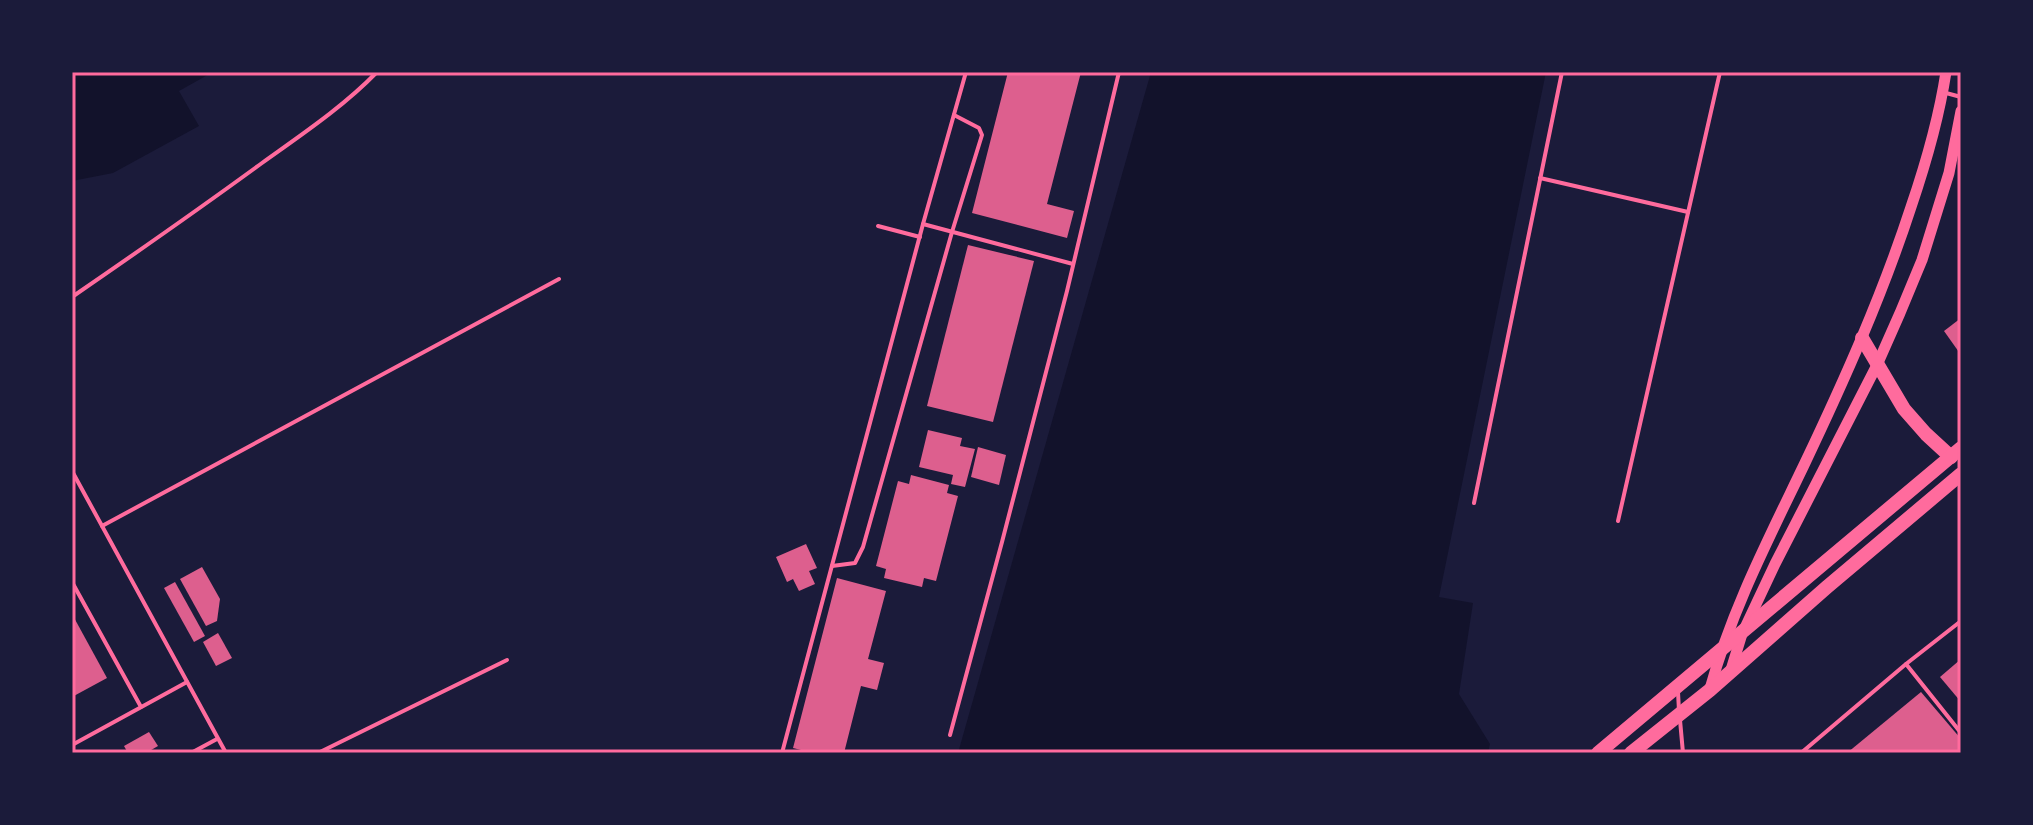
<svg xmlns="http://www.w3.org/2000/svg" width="2033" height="825" viewBox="0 0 2033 825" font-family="Jost,sans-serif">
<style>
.water{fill:#12122b}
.building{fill:#dd5f8e}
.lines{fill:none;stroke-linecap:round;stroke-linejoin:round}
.service{stroke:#ff6b9d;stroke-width:4}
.tertiary{stroke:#ff6b9d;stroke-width:11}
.trunk{stroke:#ff6b9d;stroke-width:14}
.neatline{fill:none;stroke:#ff6b9d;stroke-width:3}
</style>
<rect width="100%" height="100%" fill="#1b1b3a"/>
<g class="water">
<polygon points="72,72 213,72 179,91 199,126 113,173 72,181"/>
<polygon points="1151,72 1546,72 1439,597 1473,603 1459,694 1490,744 1488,753 958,753"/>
</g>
<g class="building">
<polygon points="1008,72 1081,72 1047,204 1074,211 1067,238 972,213"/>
<polygon points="968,245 1034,261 993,422 927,406"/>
<polygon points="1961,318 1961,355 1944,331"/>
<polygon points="928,430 962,438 960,446 975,449 965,487 951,484 953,475 919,467"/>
<polygon points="978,447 1006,455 999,485 971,477"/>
<polygon points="911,475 949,485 947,493 958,496 936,581 924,578 922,587 884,578 886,569 876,566 898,481 909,484"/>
<polygon points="806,544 817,568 809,571 815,584 799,591 793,579 787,582 776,557"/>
<polygon points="202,567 220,599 217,621 206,626 180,579"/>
<polygon points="837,578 886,591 868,659 884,663 877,690 861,686 844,753 813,753 793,748"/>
<polygon points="175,582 205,636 194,642 164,588"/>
<polygon points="72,614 107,678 72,697"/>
<polygon points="218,633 232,658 216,666 203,642"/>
<polygon points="1961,659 1961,702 1940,677"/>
<polygon points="1921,692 1961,739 1961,753 1847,753"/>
<polygon points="149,732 158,746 146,753 128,753 124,746"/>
</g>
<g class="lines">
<g class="service">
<polyline points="1946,93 1961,97"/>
<polyline points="1540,178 1688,212"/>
<polyline points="923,224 1073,264"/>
<polyline points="878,226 920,237"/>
<path d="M72 297C136 253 199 209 262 163 301 135 343 107 377 72"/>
<polyline points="72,471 226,753"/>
<polyline points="1474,503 1562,72"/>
<polyline points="1618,521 1720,72"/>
<polyline points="102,526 559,279"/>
<polyline points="832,566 855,563 863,547 952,232 982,135 979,128 954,115"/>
<polyline points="72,582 141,707"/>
<polyline points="1906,664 1961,733"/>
<polyline points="1678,692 1679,711"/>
<polyline points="1680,720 1683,753"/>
<polyline points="950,735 1002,542 1067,291 1119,72"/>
<polyline points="72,745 187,682"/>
<polyline points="191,753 217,739"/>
<polyline points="318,753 507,660"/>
<polyline points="782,753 923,224 966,72"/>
<polyline points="1801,753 1906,664 1961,621"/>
</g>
<g class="tertiary">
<polyline points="1730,673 1742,634 1775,564 1877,365 1900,313 1922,260 1949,173 1961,111"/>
<path d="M1710 689C1731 611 1769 538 1804 465 1844 381 1882 296 1911 207 1926 163 1939 118 1946 72"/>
</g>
<g class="trunk">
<polyline points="1862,338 1904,409 1926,434 1951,457"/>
<polyline points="1598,753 1961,448"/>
<polyline points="1631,753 1710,690 1827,587 1961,474"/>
</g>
</g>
<rect width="2033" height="825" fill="none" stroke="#1b1b3a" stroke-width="148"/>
<rect x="74" y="74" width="1885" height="677" class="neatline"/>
</svg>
